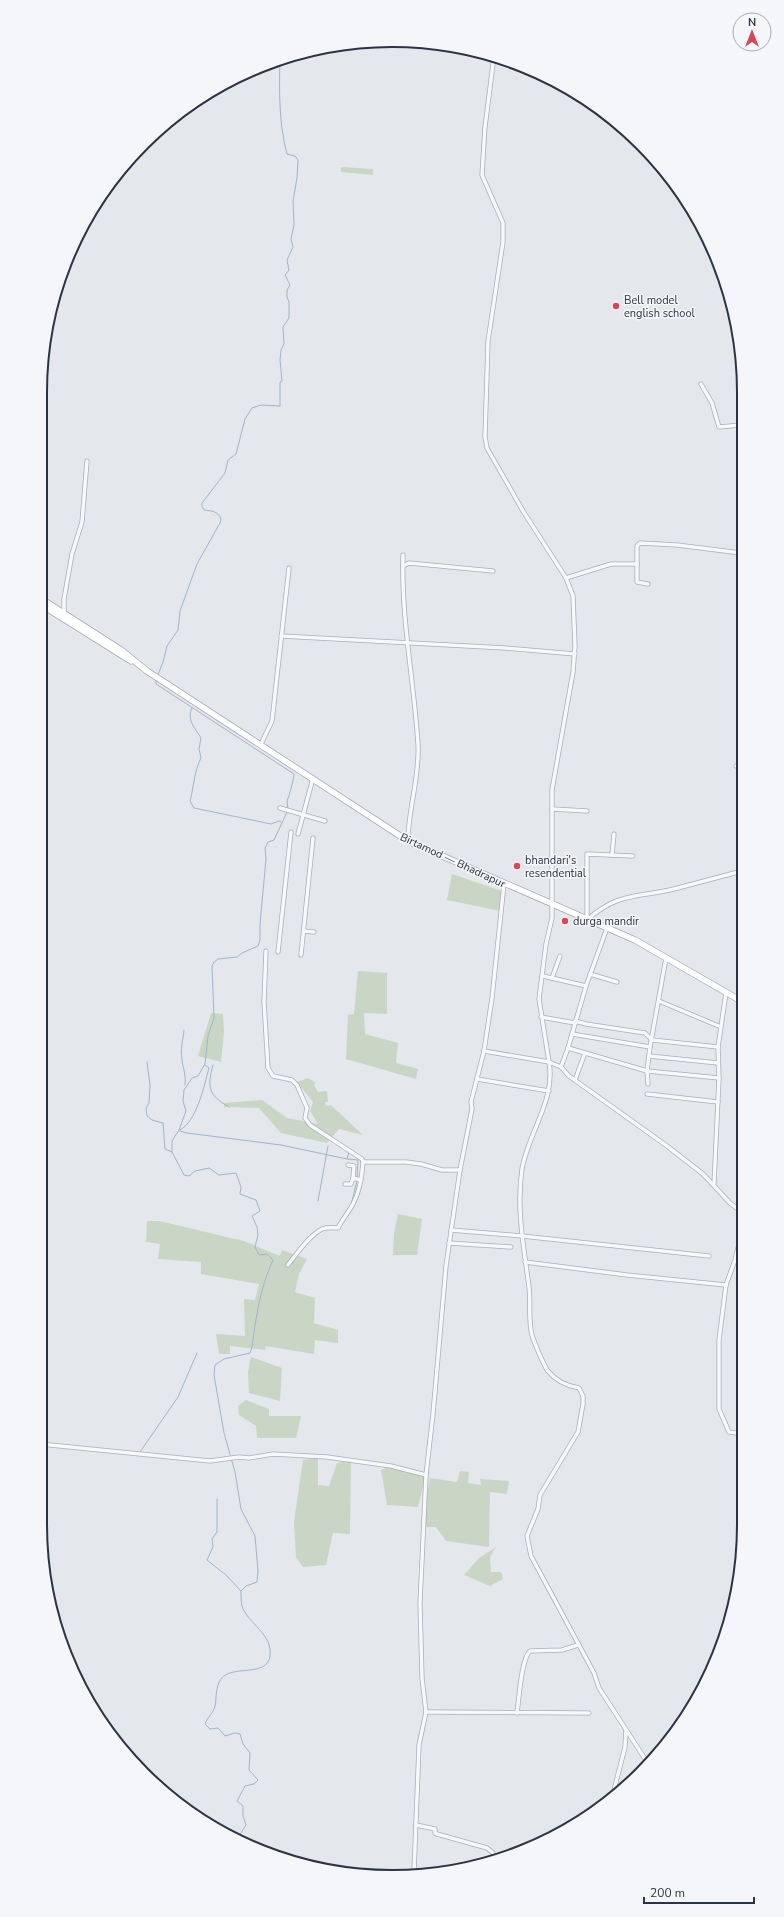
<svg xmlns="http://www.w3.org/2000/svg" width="784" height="1917" viewBox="0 0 784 1917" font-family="'Nunito Sans',sans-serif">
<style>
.green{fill:#c9d6c5}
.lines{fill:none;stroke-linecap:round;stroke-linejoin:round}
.stream{stroke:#9fb4cc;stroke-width:1}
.minor-casing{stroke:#a9aeb7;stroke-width:5}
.primary-casing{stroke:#a3abb8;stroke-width:7}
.minor{stroke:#f7f8fa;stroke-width:3.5}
.primary{stroke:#fff;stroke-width:5.5}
.poi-dot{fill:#d1495b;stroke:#f4f6f9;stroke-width:1.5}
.labels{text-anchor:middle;stroke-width:3;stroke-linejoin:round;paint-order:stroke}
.poi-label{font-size:11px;fill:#2b3445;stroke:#f4f6f9;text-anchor:start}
.street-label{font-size:11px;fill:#2b3445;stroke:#f4f6f9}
.rim{fill:none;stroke:#2b3445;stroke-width:2}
</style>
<rect width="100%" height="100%" fill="#e4e7ec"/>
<g class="green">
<polygon points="341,167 373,169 373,175 341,172"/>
<polygon points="452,874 502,891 500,911 447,900"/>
<polygon points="358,971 387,973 387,1014 364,1013 365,1034 398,1043 396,1063 418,1069 416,1079 346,1059 348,1015 354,1014"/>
<polygon points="211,1013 223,1014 224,1032 221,1062 198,1056"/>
<polygon points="308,1078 316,1083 314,1085 318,1092 327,1091 328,1102 325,1102 326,1106 331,1105 363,1135 339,1129 327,1143 281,1133 259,1108 224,1107 224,1103 262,1100 287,1118 318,1124 310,1111 313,1102 297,1082"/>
<polygon points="398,1214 422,1219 417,1255 393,1255 394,1234"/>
<polygon points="147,1221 159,1221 244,1241 280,1256 282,1250 307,1259 299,1274 295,1292 315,1298 314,1323 338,1330 338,1343 315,1340 314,1354 266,1346 265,1350 230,1346 230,1354 219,1354 216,1334 245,1336 244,1299 255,1300 259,1284 201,1274 201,1262 158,1259 160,1244 146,1242"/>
<polygon points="251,1357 282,1368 280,1401 249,1393 248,1372"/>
<polygon points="246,1400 269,1409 269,1416 301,1416 296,1438 257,1438 256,1426 239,1415 238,1406"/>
<polygon points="318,1457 318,1485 329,1486 337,1463 351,1460 350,1534 333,1533 326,1565 303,1567 296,1557 294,1522 303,1460"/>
<polygon points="391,1466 426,1475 418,1507 387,1505 381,1470"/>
<polygon points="460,1471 469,1472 468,1483 481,1485 480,1479 509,1481 507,1494 490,1492 489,1547 446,1541 436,1527 423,1527 423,1518 430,1478 457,1482"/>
<polygon points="496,1547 490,1557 491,1572 501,1572 503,1579 490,1586 464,1575 479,1558"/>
</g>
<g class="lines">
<g class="stream">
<path d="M158 675 163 662 167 646 178 630 180 611 197 564 220 523 221 519C218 511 212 511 204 510L202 507V503L225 473 228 460 236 454 245 419 252 408 261 405 280 406V382L282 381 280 360 281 350 284 344 283 327 289 318V302L287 297V290L290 285 285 275 289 270 287 260 293 247 291 239 294 225 293 201 297 178 298 160 295 156 287 154C279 125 279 90 280 60"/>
<path d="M156 679V684L294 774C294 778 289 797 287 801L288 809"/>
<path d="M192 708C186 719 195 728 201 738L199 749 201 758C194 771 194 787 190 801L194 808 271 824 279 821 281 822"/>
<path d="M184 1030C183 1040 180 1050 182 1059 183 1070 186 1072 185 1085"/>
<polyline points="147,1062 150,1085 149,1103 146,1108 147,1116 152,1120 163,1123 165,1149 172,1152"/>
<path d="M213 1065C207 1087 208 1095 229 1107"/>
<path d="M180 1130C197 1121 204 1086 209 1068L205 1065"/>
<polyline points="180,1131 187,1133 281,1145 347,1159"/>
<polyline points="349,1152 347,1159 358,1160 357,1178"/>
<polyline points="318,1201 328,1146"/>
<polyline points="352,1201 357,1181"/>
<polyline points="340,1221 350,1206"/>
<polyline points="140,1452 178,1397 197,1353"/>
<polyline points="217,1499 217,1532 212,1539 213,1547 207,1560 226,1575 241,1591"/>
<path d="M237 1839 246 1825 243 1816V1806L237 1801 245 1786 254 1784 258 1780 249 1770 250 1753 243 1744 240 1734 235 1733 225 1736 218 1728 210 1729 205 1724C207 1718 214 1712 215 1706 217 1696 215 1688 221 1679 232 1664 267 1678 270 1656 273 1634 248 1624 242 1606 241 1602 241 1595 241 1591L246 1586 257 1582 258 1571 255 1536 241 1509 235 1472 224 1433 214 1375 215 1365 224 1359 250 1353 252 1347C256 1317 260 1288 273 1260L267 1254 259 1255 255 1247 258 1235 257 1227 252 1216 260 1211 256 1200 240 1194 241 1187 236 1173 219 1175 209 1168 195 1171 189 1176 184 1175 172 1152V1141L179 1130 186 1111 183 1101 184 1090 192 1078 198 1076 205 1064 208 1036 214 1018 212 966 214 962 218 959 237 957 242 953 258 946 260 940V924L266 859 265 848 268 842 274 840 287 812"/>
</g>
<defs>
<g id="minor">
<polyline points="494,56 485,127 482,175 503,223 503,242 488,341 485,437 487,448 523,511 566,578 573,596 575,646 573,672 552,790 552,918 546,944 539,999 549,1062 561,1067 569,1076 667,1146 703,1174 730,1203 743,1213"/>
<polyline points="82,227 83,227"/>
<polyline points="701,384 712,403 719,427 741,425"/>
<path d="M403 555C401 619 414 681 418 744 420 777 408 809 408 841"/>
<polyline points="637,564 637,582 648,584"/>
<polyline points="403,566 409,563 493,571"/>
<polyline points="566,578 611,564 637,564 637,546 640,543 677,545 741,553"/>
<polyline points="64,612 64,599 72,554 82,522 87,461"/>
<polyline points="281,636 505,648 575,654"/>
<polyline points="261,744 272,721 289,568"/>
<polyline points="736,766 742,767"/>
<polyline points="280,808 325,821"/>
<polyline points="552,809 587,811"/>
<polyline points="298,834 313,778"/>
<polyline points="612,855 614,834"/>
<polyline points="587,919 587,854 633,856"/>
<path d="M587 920C618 892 637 898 674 889 697 883 719 877 742 871"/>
<polyline points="304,931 314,932"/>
<path d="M266 951 264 1002 268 1068 273 1076 292 1080 297 1085 307 1108 305 1118 310 1125 362 1159 363 1162C362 1177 360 1191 353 1204 348 1213 342 1220 338 1228 332 1228 327 1227 322 1229 309 1236 297 1253 288 1265"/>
<polyline points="278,952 291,832"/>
<polyline points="301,955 313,838"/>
<polyline points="590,974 617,982"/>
<polyline points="543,976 586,986 607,928"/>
<polyline points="552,978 560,956"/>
<polyline points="659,1001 721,1027"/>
<polyline points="541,1017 575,1023"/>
<polyline points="575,1021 586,1024 645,1033 652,1040 718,1047"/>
<polyline points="572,1034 650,1047"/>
<polyline points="568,1048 647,1071 719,1078 718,1047 726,993"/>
<path d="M484 1051 549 1062C556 1100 528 1133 522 1169 516 1209 524 1248 529 1287 531 1302 528 1321 532 1335 534 1342 544 1366 548 1371 556 1381 567 1386 579 1388L583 1396V1404L578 1432 540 1495 538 1509 527 1536 531 1556 594 1673 599 1688 647 1762"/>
<polyline points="649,1056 718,1063"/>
<polyline points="561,1067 568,1048 586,986"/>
<polyline points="477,1079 549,1091"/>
<polyline points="575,1080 585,1053"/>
<polyline points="648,1084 647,1071 650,1047 666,958"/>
<polyline points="647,1094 718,1102"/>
<polyline points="363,1162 406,1162 421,1164 442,1170 460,1170"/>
<polyline points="348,1165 354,1166 353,1178"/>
<polyline points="345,1184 351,1184 353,1178 361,1180"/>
<polyline points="714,1184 719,1078"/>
<polyline points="743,1227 735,1260 726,1285 719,1340 719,1409 729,1432 744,1434"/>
<polyline points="451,1230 522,1236 709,1256"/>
<polyline points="449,1243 511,1247"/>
<polyline points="525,1262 627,1275 726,1285"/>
<polyline points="40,1444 210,1461 239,1457 249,1458 273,1454 327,1457 391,1466 426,1475"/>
<polyline points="426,1712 589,1713"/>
<path d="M517 1713C519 1700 521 1659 530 1651L562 1650 578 1645"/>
<polyline points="613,1794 625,1747 626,1730"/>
<polyline points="416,1825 435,1829 435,1833 437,1834 487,1848 493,1853"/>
<polyline points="414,1872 419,1745 426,1712 422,1678 420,1603 426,1475 433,1414 446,1266 460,1170 472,1109 471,1102 484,1051 492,998 504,884"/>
</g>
<g id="primary">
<polyline points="40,598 121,650 147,671 408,841 635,940 743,1002"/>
<polyline points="40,604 131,661"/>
</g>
</defs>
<use href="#minor" class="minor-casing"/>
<use href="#primary" class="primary-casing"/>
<use href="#minor" class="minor"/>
<use href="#primary" class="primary"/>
</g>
<g class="poi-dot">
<circle cx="616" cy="306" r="4"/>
<circle cx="517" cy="866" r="4"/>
<circle cx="565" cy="921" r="4"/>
</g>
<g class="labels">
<g class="poi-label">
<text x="624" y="304">Bell model<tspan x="624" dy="13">english school</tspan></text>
<text x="525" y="864">bhandari's<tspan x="525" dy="13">resendential</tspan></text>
<text x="573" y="925">durga mandir</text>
</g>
<g class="street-label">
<text transform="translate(453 860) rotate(25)" y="4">Birtamod — Bhadrapur</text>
</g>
</g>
<path d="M0 0H784V1917H0ZM392 47H392A345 345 0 0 1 737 392V1525A345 345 0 0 1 392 1870H392A345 345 0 0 1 47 1525V392A345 345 0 0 1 392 47Z" fill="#f4f6f9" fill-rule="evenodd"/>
<path class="rim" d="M392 47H392A345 345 0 0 1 737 392V1525A345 345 0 0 1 392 1870H392A345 345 0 0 1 47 1525V392A345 345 0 0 1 392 47Z"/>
<g transform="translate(752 32)"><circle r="19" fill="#f4f6f9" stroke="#a4a8b1"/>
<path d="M0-3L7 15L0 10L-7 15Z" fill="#d1495b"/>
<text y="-6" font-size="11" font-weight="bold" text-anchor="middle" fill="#2b3445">N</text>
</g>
<path d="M644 1897v6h110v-6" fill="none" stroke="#2b3445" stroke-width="2"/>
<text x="650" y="1897" font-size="12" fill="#2b3445" stroke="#f4f6f9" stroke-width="3" paint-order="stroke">200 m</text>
</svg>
